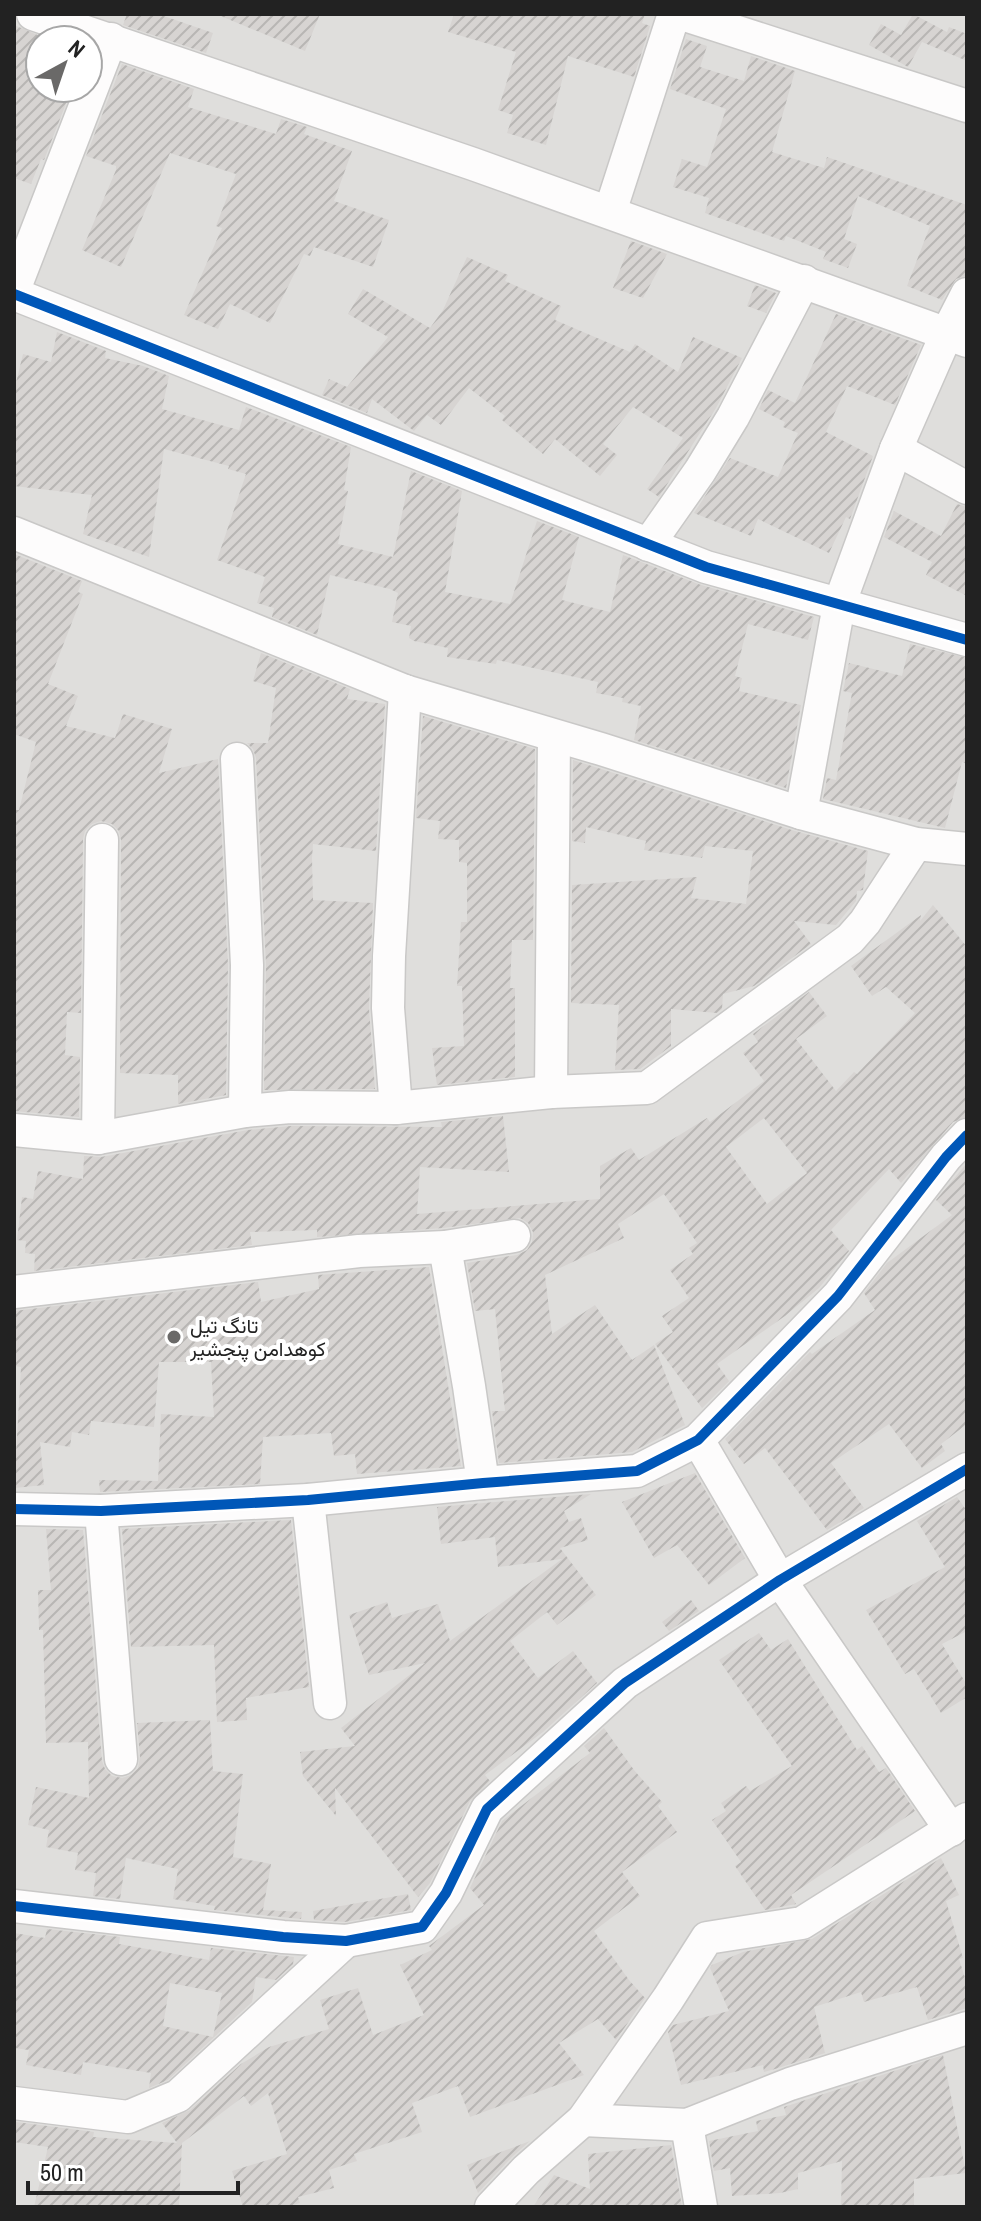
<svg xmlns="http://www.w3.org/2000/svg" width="981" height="2221" viewBox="0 0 981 2221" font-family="'Archivo Narrow',Vazirmatn,sans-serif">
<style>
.residential{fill:#dfdedc;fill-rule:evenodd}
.building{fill:url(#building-hatch);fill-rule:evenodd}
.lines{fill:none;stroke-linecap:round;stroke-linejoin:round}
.minor-casing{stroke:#c9c8c7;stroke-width:35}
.minor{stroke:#fdfcfc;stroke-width:32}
.cycleway-casing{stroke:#fff;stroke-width:15}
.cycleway{stroke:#0057b8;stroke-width:10}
.poi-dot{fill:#6a6968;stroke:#fff;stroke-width:3}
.labels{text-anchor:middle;stroke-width:8;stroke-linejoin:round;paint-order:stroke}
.poi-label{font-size:20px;fill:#222;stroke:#fff;text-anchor:start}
</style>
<defs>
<pattern id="building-hatch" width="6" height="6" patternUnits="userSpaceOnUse" patternTransform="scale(2)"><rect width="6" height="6" fill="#d7d4d2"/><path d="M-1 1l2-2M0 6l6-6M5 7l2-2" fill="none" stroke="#b8b6b4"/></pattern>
</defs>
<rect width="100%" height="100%" fill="#f0eeeb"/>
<path class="residential" d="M14 14H967V2207H14ZM40 40H88V88H40Z"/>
<g class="building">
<polygon points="127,14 158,14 213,33 206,53 123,25"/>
<polygon points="216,14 320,14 305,51"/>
<polygon points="454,14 645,14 642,23 650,26 634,77 568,56 546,145 507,133 513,115 498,110 516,52 448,32"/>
<polygon points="913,14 947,32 949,27 967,34 967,61 922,42 908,67 869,45 881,24 901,35"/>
<polygon points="14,25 40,36 40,88 72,88 46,155 44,160 41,159 31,184 14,178"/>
<polygon points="686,39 707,46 700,67 744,81 751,56 795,71 772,152 824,168 827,157 967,205 967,275 956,279 942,300 907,286 930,226 858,196 844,239 857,244 848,268 823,259 826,252 786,236 784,241 705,213 709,198 673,187 682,159 707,167 726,109 670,89"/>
<polygon points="122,64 194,89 188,107 276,134 281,119 307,127 304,134 352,151 334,201 389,220 373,267 314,247 310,256 304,254 270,323 230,304 218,329 184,315 222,228 216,226 236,174 170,153 121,267 82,250 116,170 116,166 86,156"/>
<polygon points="631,241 667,254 643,298 613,288"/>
<polygon points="467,257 508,275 505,281 561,306 555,320 630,352 635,344 678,372 693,337 742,358 716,408 659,497 647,489 683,438 633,407 603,444 617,455 600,476 555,439 543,454 502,420 505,416 469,388 441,425 427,415 414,431 372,399 367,413 322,395 329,379 347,387 388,337 348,314 363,289 430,328 443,310"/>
<polygon points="755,285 776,293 766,313 747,306"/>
<polygon points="836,314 921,345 895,405 847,386 826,432 873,456 850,519 846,517 829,553 758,519 751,536 694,513 730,458 778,477 798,433 783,427 785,422 759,409 768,390 795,403"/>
<polygon points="57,332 106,351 105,358 143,366 169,376 162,409 239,430 246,407 351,447 344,490 348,491 338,544 393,557 411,471 462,491 445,592 510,604 537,521 579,537 562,600 610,612 623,555 701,585 814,617 808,640 748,624 735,676 742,678 739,691 801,705 786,788 634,740 641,706 622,702 623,698 596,693 598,682 497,660 496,664 447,657 448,648 414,641 409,638 411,626 392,622 398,593 390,589 330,575 317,635 272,617 274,608 257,603 265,577 217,560 246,474 228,469 229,466 164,449 149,557 83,534 92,495 14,486 14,391 23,354 51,362"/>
<polygon points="957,504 967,507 967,596 926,575 932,562 884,537 894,511 941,536"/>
<polygon points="14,554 82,581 78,592 83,594 48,684 78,696 66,726 115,738 123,714 172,729 159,773 218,759 228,965 226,1095 178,1104 178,1075 120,1073 121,840 119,831 112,824 101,821 92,824 85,831 83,839 81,1013 67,1012 65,1055 80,1057 79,1117 14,1111 14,810 19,810 36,742 14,734"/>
<polygon points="910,644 967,658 967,764 962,762 945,828 823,799 827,778 836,780 852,693 843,691 849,663 902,676"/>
<polygon points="261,653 350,689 347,699 385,704 376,851 313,844 312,858 313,900 373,903 369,1008 375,1089 264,1090 266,964 256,758 253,749 247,743 268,743 276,688 253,681"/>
<polygon points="423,716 535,749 533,940 512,940 510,988 515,988 515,1077 437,1085 432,1048 464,1046 462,986 457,986 461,922 467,922 467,863 459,862 459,840 438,839 440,821 416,818"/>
<polygon points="573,760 795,831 868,851 863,890 857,891 856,901 836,925 794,921 811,944 754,986 723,994 722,1009 717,1013 671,1009 671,1046 640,1069 615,1070 619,1005 571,1003 572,885 697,877 691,898 746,904 753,851 705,846 702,858 644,850 646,841 586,827 585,843 572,841"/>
<path d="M933 905 967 947V1117L953 1122 901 1183 889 1169 831 1230 849 1251 819 1288 785 1316 717 1364 729 1381 702 1408 655 1344 673 1332 662 1316 689 1298 670 1270 693 1254 689 1248 697 1243 664 1194 618 1224 624 1238 545 1275 552 1334 595 1305 632 1360 654 1345 685 1425 632 1452 499 1463 492 1411H505L495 1309 475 1311 467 1263 517 1255 527 1250 532 1242 533 1232 528 1223 520 1218 443 1228 317 1237V1230L250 1232 252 1245 34 1271 35 1254 25 1253 26 1241 17 1240 22 1197 33 1199 38 1171 83 1179 84 1156 101 1157 248 1130 291 1126 442 1127 441 1122 503 1116 509 1172 420 1167 417 1214 600 1199V1166L631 1148 639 1160 707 1118 710 1122 764 1081 743 1053 758 1042 753 1034 809 992 827 1016 796 1039 836 1091 854 1072 857 1074 915 1013 886 987 872 996 851 966 921 915 920 921ZM764 1118 807 1173 767 1204 726 1147Z"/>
<polygon points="967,1163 967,1424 941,1444 945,1451 922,1468 889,1424 831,1463 864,1508 827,1530 765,1448 744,1464 725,1439 810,1352 812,1354 875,1310 864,1293 887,1263 952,1215 936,1200"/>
<polygon points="429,1267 461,1466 357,1474 355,1454 334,1456 331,1433 263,1437 260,1484 100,1492 99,1480 158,1481 161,1414 214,1417 211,1362 159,1362 154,1427 91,1421 89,1435 72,1432 70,1447 40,1442 44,1485 14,1488 21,1367 14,1366 14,1311 258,1282 261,1302 319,1289 318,1275"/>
<polygon points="695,1473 745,1558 709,1585 677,1545 654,1558 622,1502"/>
<polygon points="591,1494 564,1511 569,1522 581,1518 588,1540 560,1548 596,1595 557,1625 547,1612 510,1641 538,1678 573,1651 597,1683 543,1732 485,1775 490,1781 470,1801 430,1883 418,1897 335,1788 336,1816 303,1776 300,1752 355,1746 341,1728 425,1663 369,1675 349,1615 387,1602 392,1618 438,1604 450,1641 562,1559 498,1567 495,1537 441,1544 437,1507"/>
<polygon points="957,1497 967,1511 967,1631 942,1644 967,1685 967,1697 941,1713 914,1669 905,1674 866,1610 945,1567 917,1521"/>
<polygon points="291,1520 309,1687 246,1698 247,1720 217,1722 214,1645 131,1647 122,1529"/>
<polygon points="46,1529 83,1530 102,1761 105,1769 112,1776 122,1778 131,1775 138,1768 140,1757 137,1723 210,1720 213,1771 243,1774 233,1857 271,1864 263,1910 302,1912 301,1919 214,1910 215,1906 173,1899 178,1869 126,1858 120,1899 93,1896 96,1873 75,1870 78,1853 46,1847 49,1830 28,1825 36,1787 89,1798 88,1742 46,1743 43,1630 39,1630 38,1590 51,1590"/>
<polygon points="691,1600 699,1611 669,1631 662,1622"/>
<polygon points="759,1633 771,1650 788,1639 857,1750 862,1746 879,1772 886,1768 915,1811 791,1895 796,1904 765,1910 735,1866 741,1862 712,1820 726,1811 721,1803 746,1786 750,1791 792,1766 719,1660"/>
<polygon points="604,1728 634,1770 662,1802 658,1806 677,1832 622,1872 640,1896 594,1931 629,1980 645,1998 616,2040 598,2019 559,2043 584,2075 470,2117 458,2086 412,2103 422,2132 354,2154 357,2161 329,2170 334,2188 298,2197 300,2203 286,2207 243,2207 232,2171 287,2154 268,2093 251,2106 244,2096 182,2143 179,2207 34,2207 48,2147 14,2142 16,2122 94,2132 93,2137 177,2143 162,2123 190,2110 241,2064 269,2047 329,2029 320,2000 358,1988 373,2035 424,2015 400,1965 432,1950 429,1946 484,1905 470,1888 502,1821 590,1753 584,1746"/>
<polygon points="941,1858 959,1895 946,1901 963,1958 959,1959 967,1984 967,2008 928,2020 917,1987 864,2002 861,1992 814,2007 825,2053 775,2069 764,2072 763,2065 681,2085 668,2032 673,2025 729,2011 710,1968 712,1965 743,1952 812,1939"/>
<polygon points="408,1894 411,1910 345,1922 314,1920 313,1911"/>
<path d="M47 1929 120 1937 119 1944 209 1960 211 1948 294 1957 293 1964 276 1980 256 1977 252 2002 168 2080 149 2088 151 2073 83 2062 81 2075 26 2065 29 2050 14 2048V1933L45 1938ZM170 1983 222 1993 213 2037 163 2026Z"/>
<polygon points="943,2055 966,2173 914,2179 914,2207 841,2207 842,2161 798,2173 798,2189 780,2193 732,2196 730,2168 714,2171 709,2141 758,2131 756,2121 786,2115 784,2107"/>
<polygon points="530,2141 512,2157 478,2193 467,2165"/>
<polygon points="671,2145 682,2207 533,2207 554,2175 590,2189 588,2154"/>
</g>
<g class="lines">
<defs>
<g id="minor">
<polyline points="33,14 473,164 967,341"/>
<polyline points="682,14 967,106"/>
<polyline points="610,212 674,14"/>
<polyline points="14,290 111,39"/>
<polyline points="14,294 706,567 967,640"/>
<polyline points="896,449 967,488"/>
<polyline points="14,533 405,691 601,749 801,813 916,844 967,849"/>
<polyline points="648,545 700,471 733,417 804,281"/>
<polyline points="237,759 247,965 245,1111"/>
<polyline points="801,813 839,605 896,449 947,333 967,294"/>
<polyline points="551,1092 554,736"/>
<polyline points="396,1108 388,1008 389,956 405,691"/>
<polyline points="14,1130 98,1138 245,1111 290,1107 396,1108 551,1092 647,1088 850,939 865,922 916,844"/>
<polyline points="98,1138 102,840"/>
<polyline points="445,1247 469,1386 483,1483"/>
<polyline points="14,1292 359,1251 445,1247 514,1236"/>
<polyline points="698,1440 780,1580 951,1830"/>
<polyline points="308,1500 330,1703"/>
<polyline points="14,1509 101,1511 308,1500 483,1483 637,1471 698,1440 838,1296 946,1157 967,1135"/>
<polyline points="101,1511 121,1759"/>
<polyline points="14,1906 283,1937 346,1941 422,1927 446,1893 487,1809 625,1683 780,1580 967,1469"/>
<polyline points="14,2103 128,2117 178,2096 346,1941"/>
<polyline points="583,2120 687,2125 790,2084 967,2028"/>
<polyline points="687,2125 701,2207"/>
<polyline points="491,2207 526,2170 583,2120 668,1999 707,1938 802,1923 967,1819"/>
</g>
</defs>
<use href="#minor" class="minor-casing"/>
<use href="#minor" class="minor"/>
<defs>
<g id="cycleway">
<polyline points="14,294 706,567 967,640"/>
<polyline points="14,1509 101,1511 308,1500 483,1483 637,1471 698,1440 838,1296 946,1157 967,1135"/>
<polyline points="14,1906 283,1937 346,1941 422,1927 446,1893 487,1809 625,1683 780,1580 967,1469"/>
</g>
</defs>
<use href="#cycleway" class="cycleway-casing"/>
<use href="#cycleway" class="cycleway"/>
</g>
<circle class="poi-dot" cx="174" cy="1337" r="8"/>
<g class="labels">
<g class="poi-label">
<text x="190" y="1333">تانگ تیل<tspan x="190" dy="23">کوهدامن پنجشیر</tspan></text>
</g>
</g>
<rect width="981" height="2221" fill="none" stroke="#222222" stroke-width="32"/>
<g transform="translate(64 64) rotate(40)"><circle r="38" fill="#ffffff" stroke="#a7a7a7" stroke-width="2"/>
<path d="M0-6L14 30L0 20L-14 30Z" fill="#6a6968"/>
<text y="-12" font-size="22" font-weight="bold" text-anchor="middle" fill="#222222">N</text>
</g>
<path d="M28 2181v12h210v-12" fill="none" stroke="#222222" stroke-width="4"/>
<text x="40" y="2181" font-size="24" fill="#222222" stroke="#ffffff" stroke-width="6" paint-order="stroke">50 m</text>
</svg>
